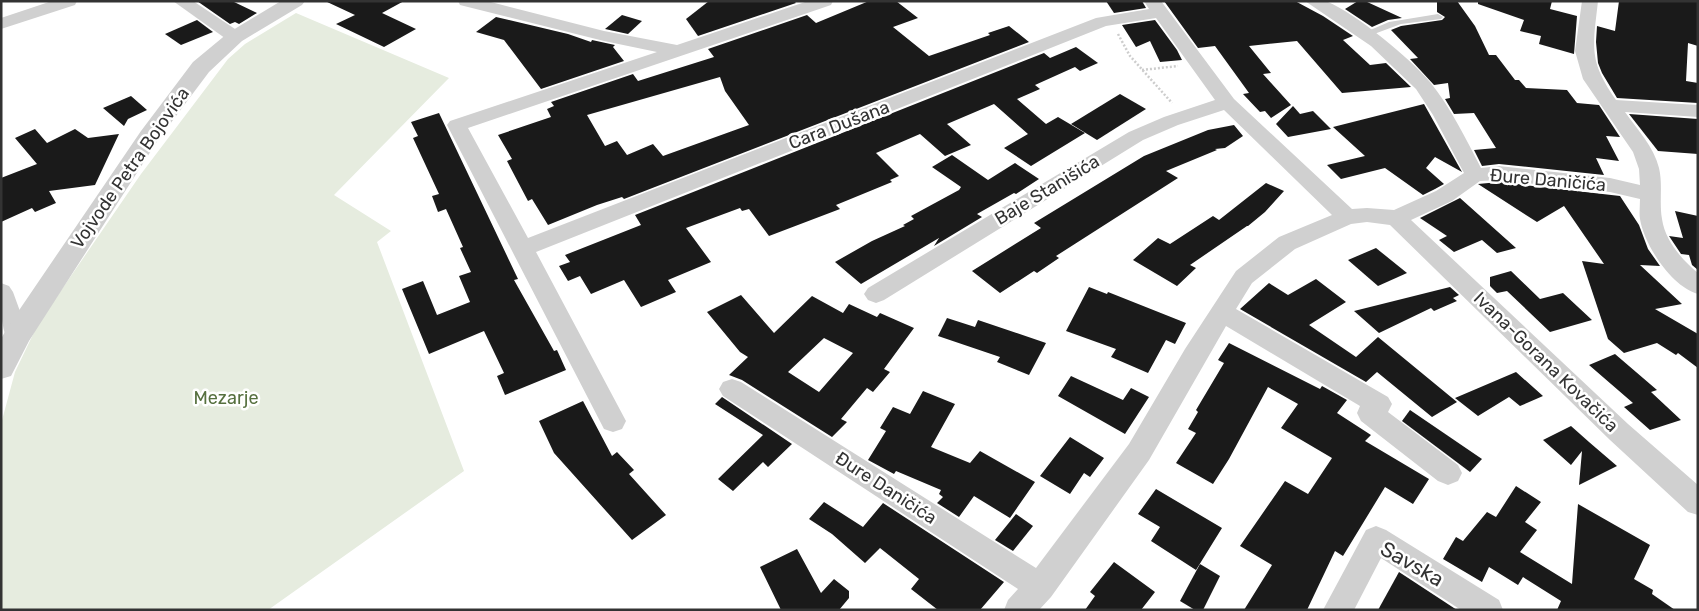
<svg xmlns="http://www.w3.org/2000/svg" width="1699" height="611" viewBox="0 0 1699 611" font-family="Rubik,sans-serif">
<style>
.green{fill:#e6ecdf}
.building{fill:#1a1a1a;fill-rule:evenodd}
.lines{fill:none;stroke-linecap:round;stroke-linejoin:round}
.path{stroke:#cdcdcd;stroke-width:2.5;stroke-dasharray:2 2;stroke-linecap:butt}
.service{fill:#d0d0d0;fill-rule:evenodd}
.minor{fill:#d0d0d0;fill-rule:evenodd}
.tertiary{fill:#d0d0d0;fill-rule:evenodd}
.labels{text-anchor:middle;stroke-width:5;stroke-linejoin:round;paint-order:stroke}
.street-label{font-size:18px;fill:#333;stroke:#fff}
.park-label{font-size:18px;fill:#56703f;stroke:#fff}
.near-street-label{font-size:21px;fill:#333;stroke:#fff}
</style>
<rect width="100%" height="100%" fill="#fff"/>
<polygon class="green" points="296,13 449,78 334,195 391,231 377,242 464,471 268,610 1,610 1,424 15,372 38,324 141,174 228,59 245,44"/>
<g class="building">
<polygon points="197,1 232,1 257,13 239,24 235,22 230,24"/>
<polygon points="325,1 404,1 382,13 416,29 384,47 336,24 355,15"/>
<polygon points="709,1 794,1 796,3 698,36 686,19"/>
<path d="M869 1H896L918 18 893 27 929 56 990 35 988 33 1009 26 1029 42 624 199 622 197 597 205 548 225 532 199 528 201 507 161 512 159 498 135 551 117 547 109 554 106 551 102 633 74 638 81 714 57 708 49 807 15 816 23ZM720 77 725 91 749 125 663 156 653 144 627 155 617 141 605 146 587 115Z"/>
<polygon points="1106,1 1142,1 1146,8 1114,13"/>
<polygon points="1164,1 1295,1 1323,16 1353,36 1343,40 1370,65 1386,63 1411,87 1342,93 1297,41 1249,46 1271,73 1263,74 1291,105 1271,118 1265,111 1260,112 1243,94 1249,93 1215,46 1198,48"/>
<polygon points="1358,1 1365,1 1402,18 1388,20 1372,27 1345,9"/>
<polygon points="1437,1 1457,1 1475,26 1489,55 1496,55 1515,80 1519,80 1526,88 1567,90 1577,103 1599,105 1620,137 1606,136 1619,161 1596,158 1604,175 1499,164 1482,166 1474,150 1496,148 1474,113 1454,114 1445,99 1450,98 1448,83 1434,85 1410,59 1418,58 1391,30 1401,26 1442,20 1445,17 1437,12"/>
<polygon points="1478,1 1552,1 1550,9 1577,16 1574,54 1539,44 1541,36 1520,31 1524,20 1478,4"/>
<polygon points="1619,1 1698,1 1698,46 1688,43 1686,81 1698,83 1698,103 1617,98 1602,73 1598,63 1596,42 1597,26 1615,31"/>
<polygon points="622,15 642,21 628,34 605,29"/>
<polygon points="496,17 568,34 591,42 592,40 615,45 613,47 624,61 541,89 504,40 476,32"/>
<polygon points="197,20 213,32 181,45 165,34"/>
<polygon points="1155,20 1177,50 1182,60 1160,62 1150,41 1136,47 1122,25"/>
<polygon points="1076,47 1098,63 1080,71 1075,67 1035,85 1040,89 1017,99 1046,124 1058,117 1085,133 1031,166 1004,148 1028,134 994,104 947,124 971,145 945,156 920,134 876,153 899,176 890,180 892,182 836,205 840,209 769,236 749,209 742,211 740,208 686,228 711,262 668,280 676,292 641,307 624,280 591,294 580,276 568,281 559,266 570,262 565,255 641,225 635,215 1044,53 1050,58"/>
<polygon points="1120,94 1146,109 1097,140 1071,124"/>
<polygon points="131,96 147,110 128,119 124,126 103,108"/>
<polygon points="1424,104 1462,172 1435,157 1426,168 1444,184 1435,189 1423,195 1385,168 1341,179 1327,165 1365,156 1333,127"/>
<polygon points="1293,106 1300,114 1313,111 1331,129 1288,137 1276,124"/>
<polygon points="439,113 518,279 514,280 554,351 557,350 566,370 505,395 497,376 504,373 484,331 429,354 402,289 423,281 437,315 470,302 459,276 471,272 460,248 463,247 446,209 438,212 432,196 439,194 413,138 418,136 411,122"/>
<polygon points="1629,114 1698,119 1698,154 1658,151"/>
<polygon points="1234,125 1243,136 1225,148 1215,149 1217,150 1166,171 1178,178 1056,256 1059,258 1037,273 1034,271 1000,293 972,271 1041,228 1034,223 1144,156 1208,130"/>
<polygon points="35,129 47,143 75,129 88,138 119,134 95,185 49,191 56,203 35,212 32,208 1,222 1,178 37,164 15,138"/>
<polygon points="952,155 988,180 1015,163 1039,179 1016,194 1014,193 977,214 982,217 934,246 939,238 861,284 835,262 872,241 905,226 903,225 914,219 911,216 959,190 961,187 932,167"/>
<polygon points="1499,182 1620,196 1639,225 1648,249 1660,266 1640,265 1682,304 1655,309 1698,334 1698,368 1678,353 1676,355 1657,343 1624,353 1608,339 1582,261 1604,264 1564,206 1537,222 1478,184"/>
<polygon points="1266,183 1284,191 1265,212 1248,226 1247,226 1190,265 1196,268 1177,286 1133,260 1158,238 1170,244 1213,216 1219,220"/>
<polygon points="1460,198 1516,248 1497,253 1482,240 1454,252 1439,240 1447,236 1420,218"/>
<polygon points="1675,211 1698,216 1698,270 1692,265 1689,255 1681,254 1669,236 1683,238"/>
<polygon points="1376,248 1407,273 1378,286 1348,260"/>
<polygon points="1511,271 1540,299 1563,293 1592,320 1550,332 1507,291 1497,293 1490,286 1490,277"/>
<polygon points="1316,279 1346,302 1309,325 1356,357 1378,337 1457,402 1432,417 1377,372 1366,382 1240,309 1269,283 1288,295"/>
<polygon points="1089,287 1107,294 1108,292 1186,323 1175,344 1166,340 1148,373 1111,357 1116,349 1066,331"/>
<polygon points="1450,287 1459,295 1453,298 1457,301 1434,311 1431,308 1379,333 1354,311"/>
<path d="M741 295 774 333 812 296 843 313 849 304 877 317 880 313 914 328 884 369 890 372 873 392 867 388 841 419 847 422 832 437 742 380 729 375 748 357 740 352 707 312ZM824 338 853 353 819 392 788 372Z"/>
<polygon points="947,318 975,327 978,320 1046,343 1029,375 997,362 1000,357 938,336"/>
<polygon points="1229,343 1320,389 1322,386 1347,400 1337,413 1371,435 1365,441 1429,479 1413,504 1385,487 1343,556 1335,551 1307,610 1244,610 1272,565 1240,546 1285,481 1308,494 1332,458 1281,428 1298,404 1268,387 1229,459 1213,484 1176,463 1196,433 1188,429 1198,412 1196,410 1224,363 1218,360"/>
<polygon points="1615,354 1657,390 1651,392 1681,420 1650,430 1624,407 1633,403 1589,365"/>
<polygon points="1516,372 1543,396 1520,406 1509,397 1478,416 1455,398"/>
<polygon points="1071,376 1123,400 1131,388 1149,397 1125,434 1058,396"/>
<polygon points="923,391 955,404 931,447 970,463 980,451 1035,482 1010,518 974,496 959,517 937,503 943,497 939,494 941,490 896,471 894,474 868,460 886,431 880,428 893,407 910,414"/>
<polygon points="722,397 792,444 768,467 763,462 733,491 718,479 763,435 715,404"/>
<polygon points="583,401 612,456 617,452 634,470 629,474 666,515 632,540 554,453 539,421"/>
<polygon points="1410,410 1482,459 1470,472 1402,421"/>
<polygon points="1571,426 1589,442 1617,466 1579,485 1582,451 1571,465 1543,440"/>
<polygon points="1070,437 1104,458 1090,477 1084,473 1070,494 1040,476"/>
<polygon points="1516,486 1541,502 1525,522 1537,530 1520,552 1572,584 1578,504 1650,545 1634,579 1653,590 1652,594 1675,610 1557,610 1561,601 1523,577 1518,585 1489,567 1482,582 1443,559 1456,537 1463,541 1487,512 1496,517"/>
<polygon points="1156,489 1222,528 1196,570 1151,541 1160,527 1138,514"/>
<polygon points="824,502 863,527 883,503 1004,582 980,610 938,610 911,589 919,579 880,548 865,563 832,534 809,519"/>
<polygon points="1016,514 1033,526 1013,551 995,540"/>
<polygon points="797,549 821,593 834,579 849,591 849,598 839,610 781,610 760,567"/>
<polygon points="1114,562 1155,592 1141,610 1085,610 1095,596 1090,592"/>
<polygon points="1200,564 1220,576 1203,610 1195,610 1180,601"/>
<polygon points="1399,572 1457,610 1378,610"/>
</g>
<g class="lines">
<g class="path">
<polyline points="1118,34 1130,56 1172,103"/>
<polyline points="1142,70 1178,66"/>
</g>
<polygon class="service" points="1438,14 1443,17 1441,19 1401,24 1366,37 1361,34 1389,22"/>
<g class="minor">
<polygon points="52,1 77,1 75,5 1,29 1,18"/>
<polygon points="173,1 193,1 241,33 244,37 241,41 235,42 229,41"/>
<path d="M458 1H487L604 31 677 45 808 1H833L831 5 468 128 528 238 1096 18 1149 9 1144 1H1161L1234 99 1352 209 1367 208 1394 210 1436 191 1464 173 1433 115 1416 89 1371 46 1305 1C1312 1 1321 0 1328 2 1355 13 1411 59 1430 82 1451 108 1466 139 1481 168L1499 166 1610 178 1640 185 1639 169 1633 152 1583 79 1575 51 1582 1H1598C1593 47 1588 60 1616 100L1698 105V117L1625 112C1637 129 1654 147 1659 168 1663 185 1659 202 1662 219 1665 240 1681 259 1698 273V294C1672 287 1644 245 1640 219 1639 213 1640 206 1640 199L1610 192 1499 180 1480 181 1452 201 1411 220 1628 424 1698 485V515L1688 512 1610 440 1390 225 1367 222 1351 224 1295 249 1252 283 1236 309 1388 397 1392 404 1388 412 1458 465 1462 473 1458 481 1448 485 1438 481 1361 421 1357 413 1360 406 1226 326 1149 460 1051 597 1039 610H1004L1008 600 1018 589 723 396 719 389 723 382 732 379 741 382 1036 568 1129 444 1185 349 1236 271 1279 237 1332 215 1224 110 1178 125 1143 140 884 300 876 303 868 300 864 294 868 288 1129 132 1164 117 1215 100 1156 18 1106 26 536 252 626 421 622 429 613 432 604 429 447 125 450 121 657 52 604 41 460 5Z"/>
<path d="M1 283 9 286 13 292 29 336 26 343 17 345 8 343C0 324 1 304 1 283Z"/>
<polygon points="1376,526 1386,530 1499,600 1503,610 1461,610 1381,558 1354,610 1323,610 1366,530"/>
</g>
<polygon class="tertiary" points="281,1 305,1 302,5 242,41 209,72 158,140 29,341 11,376 1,379 1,339 7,328 141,131 193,62 228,33"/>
</g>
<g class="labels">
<g class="street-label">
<text transform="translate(839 125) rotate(-21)" y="6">Cara Dušana</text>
<text transform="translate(130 168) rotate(-55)" y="6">Vojvode Petra Bojovića</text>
<text transform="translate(1548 180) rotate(5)" y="6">Đure Daničića</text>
<text transform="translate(1047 190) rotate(-31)" y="6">Baje Stanišića</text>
<text transform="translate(1546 362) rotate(44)" y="6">Ivana-Gorana Kovačića</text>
<text transform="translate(886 488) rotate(33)" y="6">Đure Daničića</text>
</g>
<g class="park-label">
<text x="226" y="404">Mezarje</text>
</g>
<g class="near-street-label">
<text transform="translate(1412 564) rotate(30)" y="7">Savska</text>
</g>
</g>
<rect width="1699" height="611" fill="none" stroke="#333333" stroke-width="5"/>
</svg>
